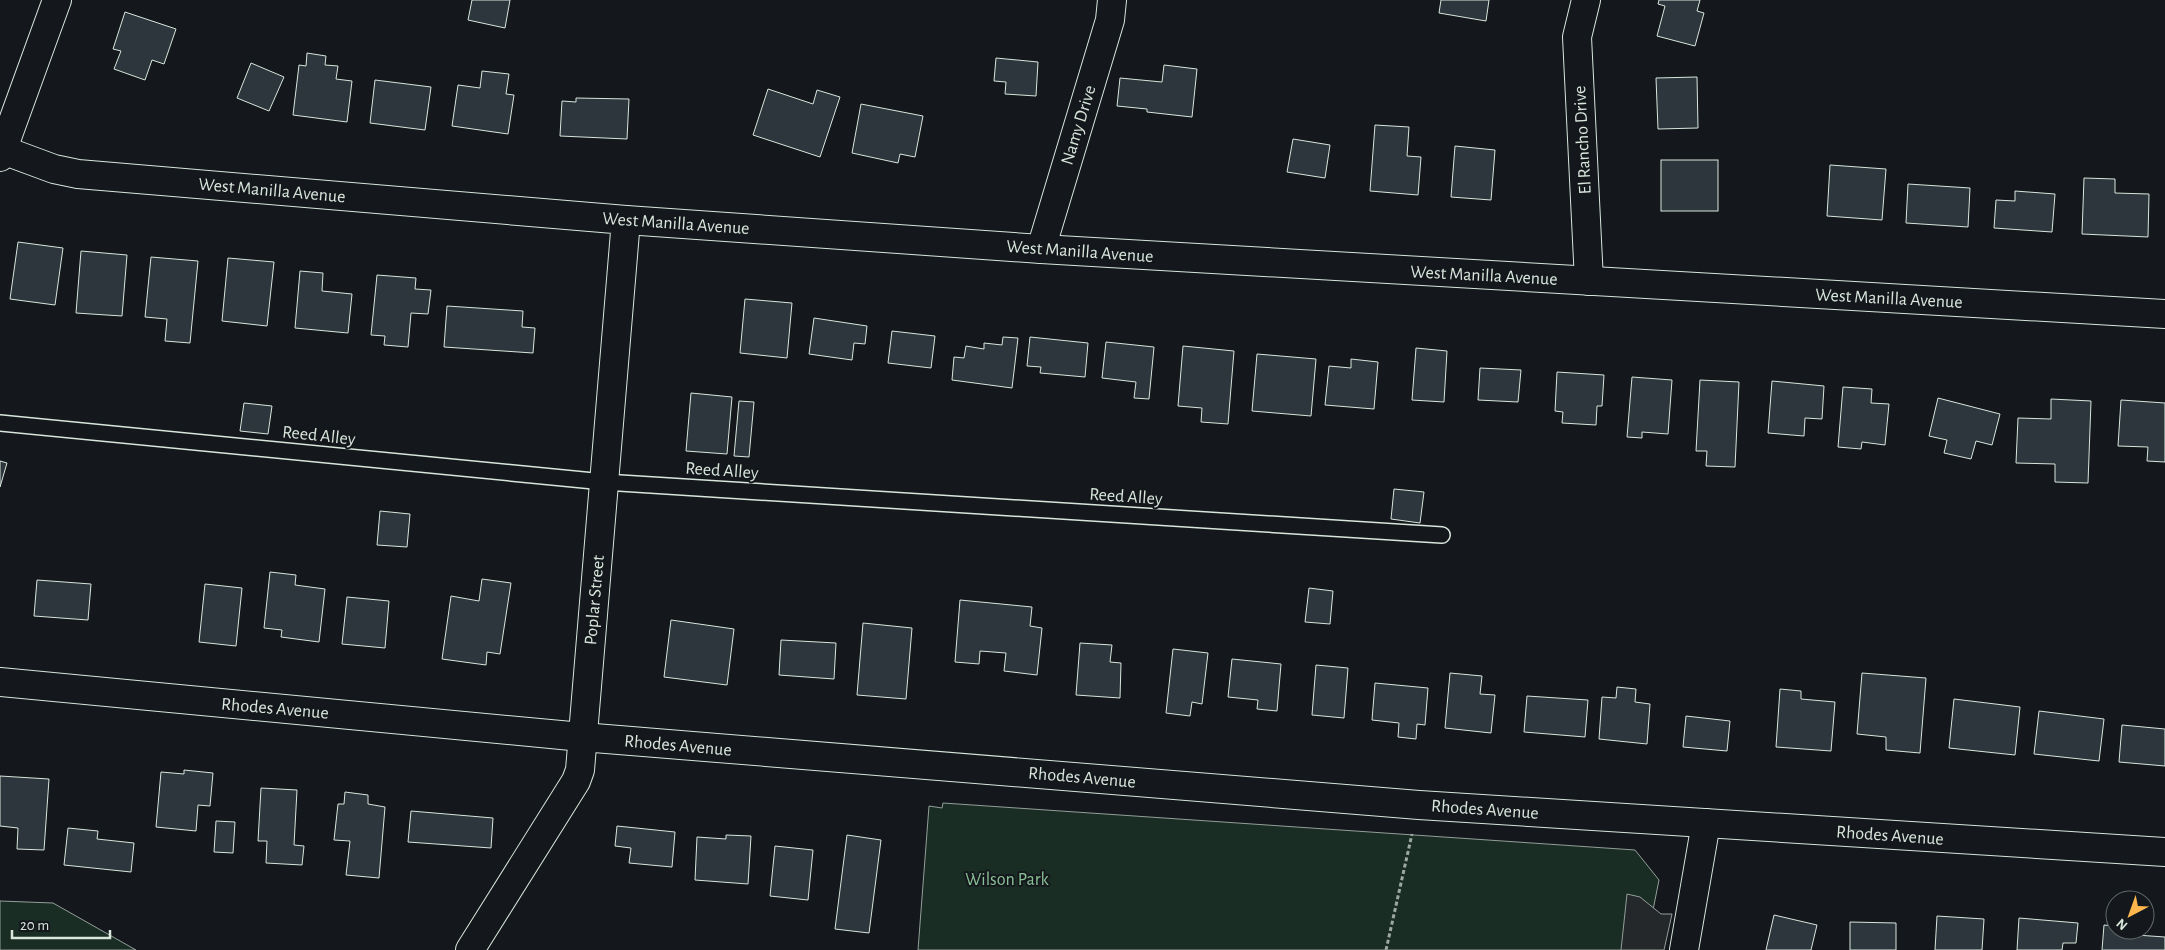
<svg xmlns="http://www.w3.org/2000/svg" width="2165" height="950" viewBox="0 0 2165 950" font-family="'Alegreya Sans',sans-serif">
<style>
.green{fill:#1a2d24;stroke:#939e99}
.parking{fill:#24282b;stroke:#939e99}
.building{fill:#2c363c;stroke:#d8e6dc}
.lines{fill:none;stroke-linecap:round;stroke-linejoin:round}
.service-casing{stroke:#d8e6dc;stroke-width:18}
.minor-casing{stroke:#d8e6dc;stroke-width:30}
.tertiary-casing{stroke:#d8e6dc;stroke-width:30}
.path{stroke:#9da8a2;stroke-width:3;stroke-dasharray:4 2.5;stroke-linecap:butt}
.service{stroke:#14181c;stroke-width:15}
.minor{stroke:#14181c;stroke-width:28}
.tertiary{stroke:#14181c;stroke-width:28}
.labels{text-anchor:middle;stroke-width:4;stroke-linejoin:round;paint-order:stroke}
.street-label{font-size:18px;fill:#d8e6dc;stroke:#14181c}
.park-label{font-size:18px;fill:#8ac095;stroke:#14181c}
</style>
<rect width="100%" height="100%" fill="#14181c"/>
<g class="green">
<polygon points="943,803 1635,850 1659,880 1645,950 918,950 929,806 942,808"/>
<polygon points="0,901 53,903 136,950 0,950"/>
</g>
<polygon class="parking" points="1627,894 1640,897 1661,914 1672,914 1664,950 1621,950"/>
<g class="building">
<polygon points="472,0 510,0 505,28 468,20"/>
<polygon points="1441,0 1489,0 1486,21 1439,13"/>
<polygon points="1659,0 1700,0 1697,11 1704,13 1695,46 1657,36 1665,6 1658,4"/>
<polygon points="125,12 176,29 164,64 152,60 145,80 114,69 121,51 113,49"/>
<polygon points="307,53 326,56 325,65 338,66 336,79 352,81 347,122 293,115 299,65 306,66"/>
<polygon points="996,58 1038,62 1036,96 1005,94 1006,82 994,81"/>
<polygon points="251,63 284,77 269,111 237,98"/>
<polygon points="1164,65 1197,69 1192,117 1147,112 1147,109 1117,106 1120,78 1162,82"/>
<polygon points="482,71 509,74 506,94 514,95 508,134 452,126 458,85 480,88"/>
<polygon points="1697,77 1698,128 1658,129 1656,78"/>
<polygon points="375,80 431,87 425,130 370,123"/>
<polygon points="768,89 813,104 817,90 840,97 820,157 753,135"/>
<polygon points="576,98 629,99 627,139 560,136 562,101 576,102"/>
<polygon points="861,104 923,116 915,157 900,154 898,163 852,153"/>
<polygon points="1375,125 1409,127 1407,156 1421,157 1418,195 1370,191"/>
<polygon points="1293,139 1330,145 1325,178 1287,172"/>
<polygon points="1455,146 1495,150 1491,200 1451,197"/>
<rect x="1661" y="160" width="57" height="51"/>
<polygon points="1830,165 1886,169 1882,220 1827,216"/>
<polygon points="2084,178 2115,179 2115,193 2149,194 2148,237 2082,234"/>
<polygon points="1908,184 1970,188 1968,227 1906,223"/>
<polygon points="2015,191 2055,194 2052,232 1994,228 1996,200 2015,201"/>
<polygon points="18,242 63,248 55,305 10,299"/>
<polygon points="81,251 127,255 122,316 76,313"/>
<polygon points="151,257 198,261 190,343 165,341 167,319 145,317"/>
<polygon points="228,258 274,262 267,326 222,321"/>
<polygon points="300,271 323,273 322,291 352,294 348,333 295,328"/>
<polygon points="377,275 416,278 415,289 431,290 428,314 411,313 408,347 384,345 385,336 371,335"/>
<polygon points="745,299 792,303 787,358 740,353"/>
<polygon points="447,306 523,311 522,327 535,328 533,353 444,347"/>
<polygon points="814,318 867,326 865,344 854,343 852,360 809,354"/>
<polygon points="892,331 935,336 931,368 888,363"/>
<polygon points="1003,337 1018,338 1012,388 952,380 954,357 964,358 966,346 984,349 984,343 1002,345"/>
<polygon points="1030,337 1088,343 1085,377 1040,373 1041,367 1027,366"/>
<polygon points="1106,342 1154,347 1149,399 1134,398 1136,382 1102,378"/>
<polygon points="1183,346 1234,351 1228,424 1201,422 1202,408 1178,406"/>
<polygon points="1416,348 1447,351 1444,402 1412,400"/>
<polygon points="1257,354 1316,359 1311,416 1252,411"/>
<polygon points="1351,359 1378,362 1374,409 1325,405 1329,366 1351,368"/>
<polygon points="1480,368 1521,370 1518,402 1478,400"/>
<polygon points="1557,372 1604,375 1602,406 1597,406 1596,425 1562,423 1563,412 1555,411"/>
<polygon points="1632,377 1672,380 1668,434 1642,432 1642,438 1627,437"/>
<polygon points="1700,380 1739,382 1735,467 1706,466 1707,451 1696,451"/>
<polygon points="1772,381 1824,386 1822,419 1805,418 1804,436 1768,433"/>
<polygon points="1843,387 1872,389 1871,403 1889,404 1885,445 1862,442 1861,449 1838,447"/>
<polygon points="691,393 732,397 727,454 686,451"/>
<polygon points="1938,398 2000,414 1992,445 1976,441 1971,459 1944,453 1947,440 1929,436"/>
<polygon points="2051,399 2091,401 2088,483 2055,482 2055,464 2016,463 2018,418 2051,419"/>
<polygon points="2121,400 2165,403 2165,462 2147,461 2148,447 2118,446"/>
<polygon points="739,401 754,402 749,457 734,456"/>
<polygon points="244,403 272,406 268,434 240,431"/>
<polygon points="0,461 7,463 0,487"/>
<polygon points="1394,489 1424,492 1420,523 1391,519"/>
<polygon points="380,511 410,514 407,547 377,545"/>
<polygon points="270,572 296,575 295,585 325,589 319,642 281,637 282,630 264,628"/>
<polygon points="482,579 511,583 500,654 487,652 486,665 442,659 451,596 479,601"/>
<polygon points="37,580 91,584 88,620 34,616"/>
<polygon points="205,584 242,588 236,646 199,642"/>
<polygon points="1309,588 1333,591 1330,624 1305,622"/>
<polygon points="347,597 389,601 385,648 342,644"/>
<polygon points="960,600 1032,607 1030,626 1042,628 1037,675 1004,671 1006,653 980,651 979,664 955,662"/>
<polygon points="671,620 734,629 727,685 664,677"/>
<polygon points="863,623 912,628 906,699 857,695"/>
<polygon points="781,640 836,643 834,679 779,675"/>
<polygon points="1080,643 1112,645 1110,662 1121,663 1120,698 1076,695"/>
<polygon points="1173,649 1208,653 1202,704 1192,702 1190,716 1166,713"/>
<polygon points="1232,659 1281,664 1277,711 1257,709 1258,700 1228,697"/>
<polygon points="1316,665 1348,668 1344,718 1312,715"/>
<polygon points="1450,673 1482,676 1480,694 1495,695 1491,733 1445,728"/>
<polygon points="1862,673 1926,678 1920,753 1886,750 1886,737 1857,734"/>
<polygon points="1375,683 1428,688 1425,725 1417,724 1416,739 1398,737 1399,723 1372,720"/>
<polygon points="1617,687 1636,689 1635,702 1650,704 1647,744 1599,739 1602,697 1616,698"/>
<polygon points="1780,689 1801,691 1801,699 1835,702 1831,751 1776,747"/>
<polygon points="1527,696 1588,700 1585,737 1524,732"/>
<polygon points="1954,699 2020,707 2015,755 1949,748"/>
<polygon points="2039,711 2104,719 2099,761 2034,754"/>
<polygon points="1686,716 1730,721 1727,751 1683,747"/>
<polygon points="2122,725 2165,729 2165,766 2119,762"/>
<polygon points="184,770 213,773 210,806 198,805 196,831 156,827 161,772 184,774"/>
<polygon points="0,776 49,779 44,850 17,849 18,828 0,826"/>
<polygon points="261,788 297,790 294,845 304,846 302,865 266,863 267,841 258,841"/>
<polygon points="345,792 368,795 368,804 385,807 379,878 346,875 350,841 334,840 338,804 344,804"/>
<polygon points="411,811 493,818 491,848 408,842"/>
<polygon points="216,821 235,822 233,853 214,852"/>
<polygon points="617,826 675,832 672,867 629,863 631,848 615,846"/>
<polygon points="68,828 98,831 97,839 134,843 131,872 64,865"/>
<polygon points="726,835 751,836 748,884 695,880 697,837 726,839"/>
<polygon points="847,835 881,840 869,933 835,929"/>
<polygon points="775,846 813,850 808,900 770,896"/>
<polygon points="1774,915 1817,925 1811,950 1766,950"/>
<polygon points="1937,916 1984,919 1982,950 1935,950"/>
<polygon points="2019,918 2078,923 2076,943 2063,943 2062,950 2017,950"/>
<polygon points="1850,922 1896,923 1896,950 1850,950"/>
<polygon points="2104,925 2115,926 2115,930 2136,930 2136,935 2165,937 2165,950 2102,950"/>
</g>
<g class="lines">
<defs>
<polyline id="service" points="0,423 604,482 1442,535"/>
<g id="minor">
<polyline points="1586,0 1577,37 1589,281"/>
<polyline points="0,157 57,0"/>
<polyline points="626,220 1041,249 2165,314"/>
<polyline points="1041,249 1110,20 1112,0"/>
<polyline points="0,682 582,737 1419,805 2165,852"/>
<polyline points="1684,950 1706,823"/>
</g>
<polyline id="tertiary" points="0,149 54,169 78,174 626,220 580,770 576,781 470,950"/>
</defs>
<use href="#service" class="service-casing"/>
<use href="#minor" class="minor-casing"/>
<use href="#tertiary" class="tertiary-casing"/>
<polyline class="path" points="1386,950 1412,834"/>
<use href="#service" class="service"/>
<use href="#minor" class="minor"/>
<use href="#tertiary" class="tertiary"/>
</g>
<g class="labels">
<g class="street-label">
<text transform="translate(1078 125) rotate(-73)" y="6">Namy Drive</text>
<text transform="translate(1582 140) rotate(-93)" y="6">El Rancho Drive</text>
<text transform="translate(272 190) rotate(5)" y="6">West Manilla Avenue</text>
<text transform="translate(676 223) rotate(4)" y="6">West Manilla Avenue</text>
<text transform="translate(1080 251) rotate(4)" y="6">West Manilla Avenue</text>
<text transform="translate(1484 275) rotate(3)" y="6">West Manilla Avenue</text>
<text transform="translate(1889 298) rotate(3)" y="6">West Manilla Avenue</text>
<text transform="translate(319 435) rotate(6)" y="6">Reed Alley</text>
<text transform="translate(722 470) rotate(4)" y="6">Reed Alley</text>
<text transform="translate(1126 496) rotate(4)" y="6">Reed Alley</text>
<text transform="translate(594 600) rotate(-85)" y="6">Poplar Street</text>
<text transform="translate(275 708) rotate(5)" y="6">Rhodes Avenue</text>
<text transform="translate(678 745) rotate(5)" y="6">Rhodes Avenue</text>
<text transform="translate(1082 777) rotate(5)" y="6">Rhodes Avenue</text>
<text transform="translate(1485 809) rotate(4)" y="6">Rhodes Avenue</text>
<text transform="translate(1890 835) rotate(4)" y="6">Rhodes Avenue</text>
</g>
<g class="park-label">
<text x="1007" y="885">Wilson Park</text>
</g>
</g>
<g transform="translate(2130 915) rotate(221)"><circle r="24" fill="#14181c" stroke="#626a69"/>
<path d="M0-4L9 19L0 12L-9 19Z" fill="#ffb74d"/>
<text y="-8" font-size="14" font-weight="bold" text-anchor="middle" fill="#d8e6dc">N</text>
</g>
<path d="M12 930v8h98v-8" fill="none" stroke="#d8e6dc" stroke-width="2.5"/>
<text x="20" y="930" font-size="15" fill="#d8e6dc" stroke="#14181c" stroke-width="4" paint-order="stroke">20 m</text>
</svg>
